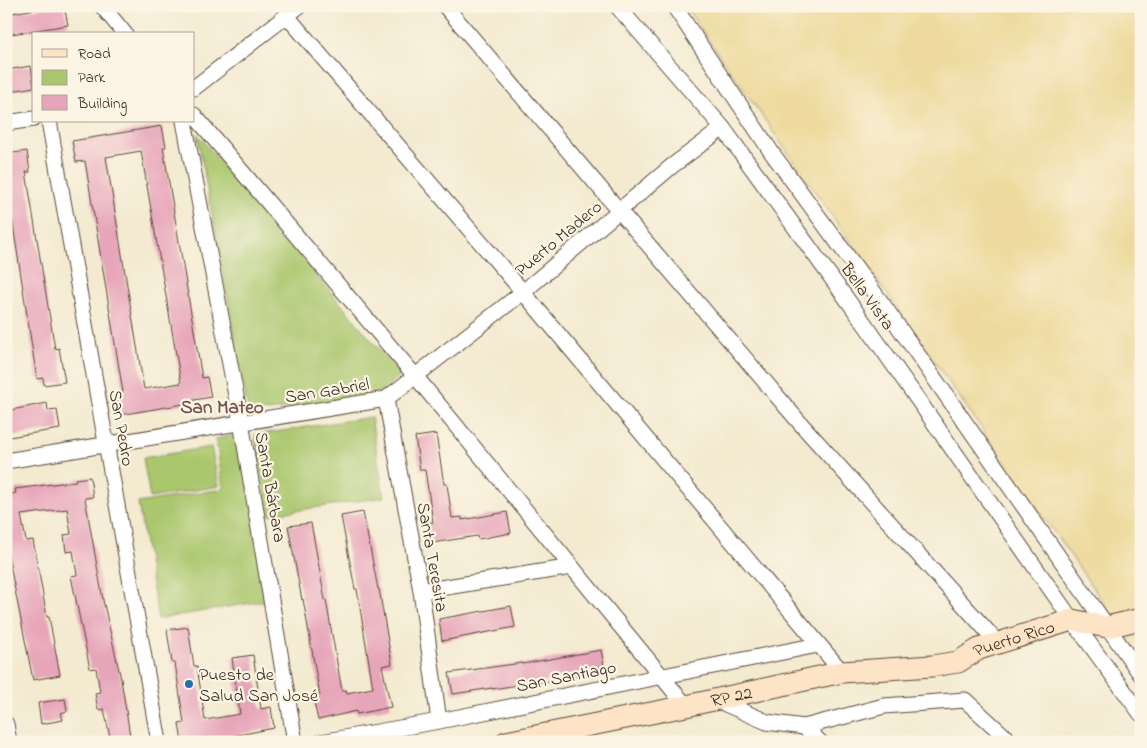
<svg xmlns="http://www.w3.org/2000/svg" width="1147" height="748" viewBox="0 0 1147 748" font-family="'Indie Flower',sans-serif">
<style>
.green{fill:#aac76e;stroke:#727846}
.sand{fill:#eeda9e;stroke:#94825e}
.building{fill:#e7a5ba;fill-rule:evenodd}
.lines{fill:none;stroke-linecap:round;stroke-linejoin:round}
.street-casing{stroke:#574739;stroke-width:17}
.secondary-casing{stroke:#574739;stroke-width:23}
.street{stroke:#fff;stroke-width:15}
.secondary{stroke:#fee4c6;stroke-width:21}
.poi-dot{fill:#1f6fb2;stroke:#fcf5e5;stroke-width:2}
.labels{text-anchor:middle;stroke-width:4.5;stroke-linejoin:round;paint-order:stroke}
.street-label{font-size:18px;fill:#3b2a1e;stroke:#fcf5e5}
.poi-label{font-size:18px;fill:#3b2a1e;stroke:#fcf5e5;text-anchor:start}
.neighbourhood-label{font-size:19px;font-weight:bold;fill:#755;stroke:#fcf5e5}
</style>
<rect width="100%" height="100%" fill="#fcf5e5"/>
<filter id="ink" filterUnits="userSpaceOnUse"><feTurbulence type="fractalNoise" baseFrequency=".02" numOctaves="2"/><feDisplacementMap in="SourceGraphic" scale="10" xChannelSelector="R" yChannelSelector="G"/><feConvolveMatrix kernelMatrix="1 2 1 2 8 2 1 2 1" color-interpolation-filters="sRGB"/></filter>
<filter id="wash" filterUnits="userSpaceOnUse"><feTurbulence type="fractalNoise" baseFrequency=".0096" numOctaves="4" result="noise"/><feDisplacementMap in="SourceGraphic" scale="20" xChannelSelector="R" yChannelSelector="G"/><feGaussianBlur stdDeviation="1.12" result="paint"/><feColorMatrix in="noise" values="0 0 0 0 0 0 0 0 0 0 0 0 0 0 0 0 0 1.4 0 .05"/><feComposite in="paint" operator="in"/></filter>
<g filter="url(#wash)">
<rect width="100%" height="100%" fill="#f3ead0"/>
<g class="green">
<polygon points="197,134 401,375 378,394 249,414"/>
<polygon points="371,417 384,497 268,515 255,435"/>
<polygon points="240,434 268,600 158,619 138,503 223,489 216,439"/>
<polygon points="211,447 219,486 150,498 143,458"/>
</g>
<polygon class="sand" points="685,6 1141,6 1141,658 1090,583"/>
<g id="blocks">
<g class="building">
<polygon points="54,6 64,6 68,25 6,35 6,14"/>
<polygon points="31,66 34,87 6,92 6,70"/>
<path d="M162 126 166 147H163L202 378 207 377 211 397 189 401 190 403 119 415 116 394 123 392 85 161 76 162 72 141ZM141 151 181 383 144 389 106 157Z"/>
<polygon points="27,151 30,172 26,172 55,349 59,348 65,382 44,385 43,378 37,379 6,180 6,154"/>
<polygon points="47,403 48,411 57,410 60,429 9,437 9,432 6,433 6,411"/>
<polygon points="436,434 444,484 447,484 452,518 462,517 462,520 507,512 511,533 478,539 477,536 432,543 428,523 433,522 425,470 420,470 415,437"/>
<polygon points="90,477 93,497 85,498 103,600 121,679 131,742 111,742 104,709 98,710 95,693 100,692 96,668 90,669 71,576 77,575 73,551 66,552 64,535 71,534 67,509 21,515 26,541 33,540 47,617 49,617 60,675 33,680 6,545 6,495 16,493 15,489 76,481 75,479"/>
<polygon points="363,512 378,589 379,589 392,664 382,666 391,707 357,714 356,711 318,720 313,698 320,696 303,599 302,600 288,526 311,523 325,600 326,600 342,691 346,690 347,693 373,688 357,589 355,589 341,516"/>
<polygon points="511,606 515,627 442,641 439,619"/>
<polygon points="188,627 194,666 197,666 205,720 240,714 232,658 253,655 261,709 271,707 274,728 203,742 182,742 179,724 184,723 175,663 172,663 167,630"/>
<polygon points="601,650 605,671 532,684 532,683 492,689 492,688 453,694 449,673 522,663 522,664"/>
<polygon points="65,699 67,711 61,713 63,720 41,724 38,703"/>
</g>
</g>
</g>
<g filter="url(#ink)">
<use href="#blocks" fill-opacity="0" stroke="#574739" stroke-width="1"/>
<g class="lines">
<defs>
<g id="street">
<polyline points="102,6 125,34"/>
<polyline points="445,6 800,423 997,642"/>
<polyline points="617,6 723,128 867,327 1072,620 1141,714"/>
<polyline points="674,6 772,153 884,306 1141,675"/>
<polyline points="287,16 523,292 842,672"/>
<polyline points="194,88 299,6"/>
<polyline points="194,115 416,377 686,706"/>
<polyline points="49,121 159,742"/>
<polyline points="184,121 241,422 295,742"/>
<polyline points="6,123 34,119"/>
<polyline points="386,399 421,591 439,721"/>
<polyline points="6,461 386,399 523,292 672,166 723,128"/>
<polyline points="421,591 572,567"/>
<polyline points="721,702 767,722 804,727 884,706 965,700 1011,742"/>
<polyline points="6,724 9,742"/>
<polyline points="804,727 820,742"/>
<polyline points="321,742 439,721 818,645"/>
</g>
<g id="secondary">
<path id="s1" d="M506 742 686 706 842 672 932 666 958 662 979 649 1072 620 1107 627 1141 619"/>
</g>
</defs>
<use href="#street" class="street-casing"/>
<use href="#secondary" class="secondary-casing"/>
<use href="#street" class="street"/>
<use href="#secondary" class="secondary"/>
</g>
</g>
<circle class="poi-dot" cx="189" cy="684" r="5"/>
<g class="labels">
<g class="street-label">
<text transform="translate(558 238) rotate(-40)" y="6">Puerto Madero</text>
<text transform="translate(868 296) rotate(54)" y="6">Bella Vista</text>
<text transform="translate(327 390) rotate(-9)" y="6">San Gabriel</text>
<text transform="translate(122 428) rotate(80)" y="6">San Pedro</text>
<text transform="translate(271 487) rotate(80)" y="6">Santa Bárbara</text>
<text transform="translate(433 557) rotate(80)" y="6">Santa Teresita</text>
<text dy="6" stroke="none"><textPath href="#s1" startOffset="521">Puerto Rico</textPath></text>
<text transform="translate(566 676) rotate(-11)" y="6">San Santiago</text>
<text dy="6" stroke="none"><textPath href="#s1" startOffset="230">RP 22</textPath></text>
</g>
<g class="poi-label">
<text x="199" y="680">Puesto de<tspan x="199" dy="21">Salud San José</tspan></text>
</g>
<g class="neighbourhood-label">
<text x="222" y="413">San Mateo</text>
</g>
</g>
<rect width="1147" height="748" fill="none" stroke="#fcf5e5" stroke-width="25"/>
<rect x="32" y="32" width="162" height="90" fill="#fcf5e5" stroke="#afa495"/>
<rect x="42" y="49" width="25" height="8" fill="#fee4c6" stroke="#afa495"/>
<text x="78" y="58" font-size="15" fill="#3b2a1e">Road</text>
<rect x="42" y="70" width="25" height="15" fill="#aac76e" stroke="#afa495"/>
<text x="78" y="82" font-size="15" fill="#3b2a1e">Park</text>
<rect x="42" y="95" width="25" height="15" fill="#e7a5ba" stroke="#afa495"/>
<text x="78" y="108" font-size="15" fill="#3b2a1e">Building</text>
</svg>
